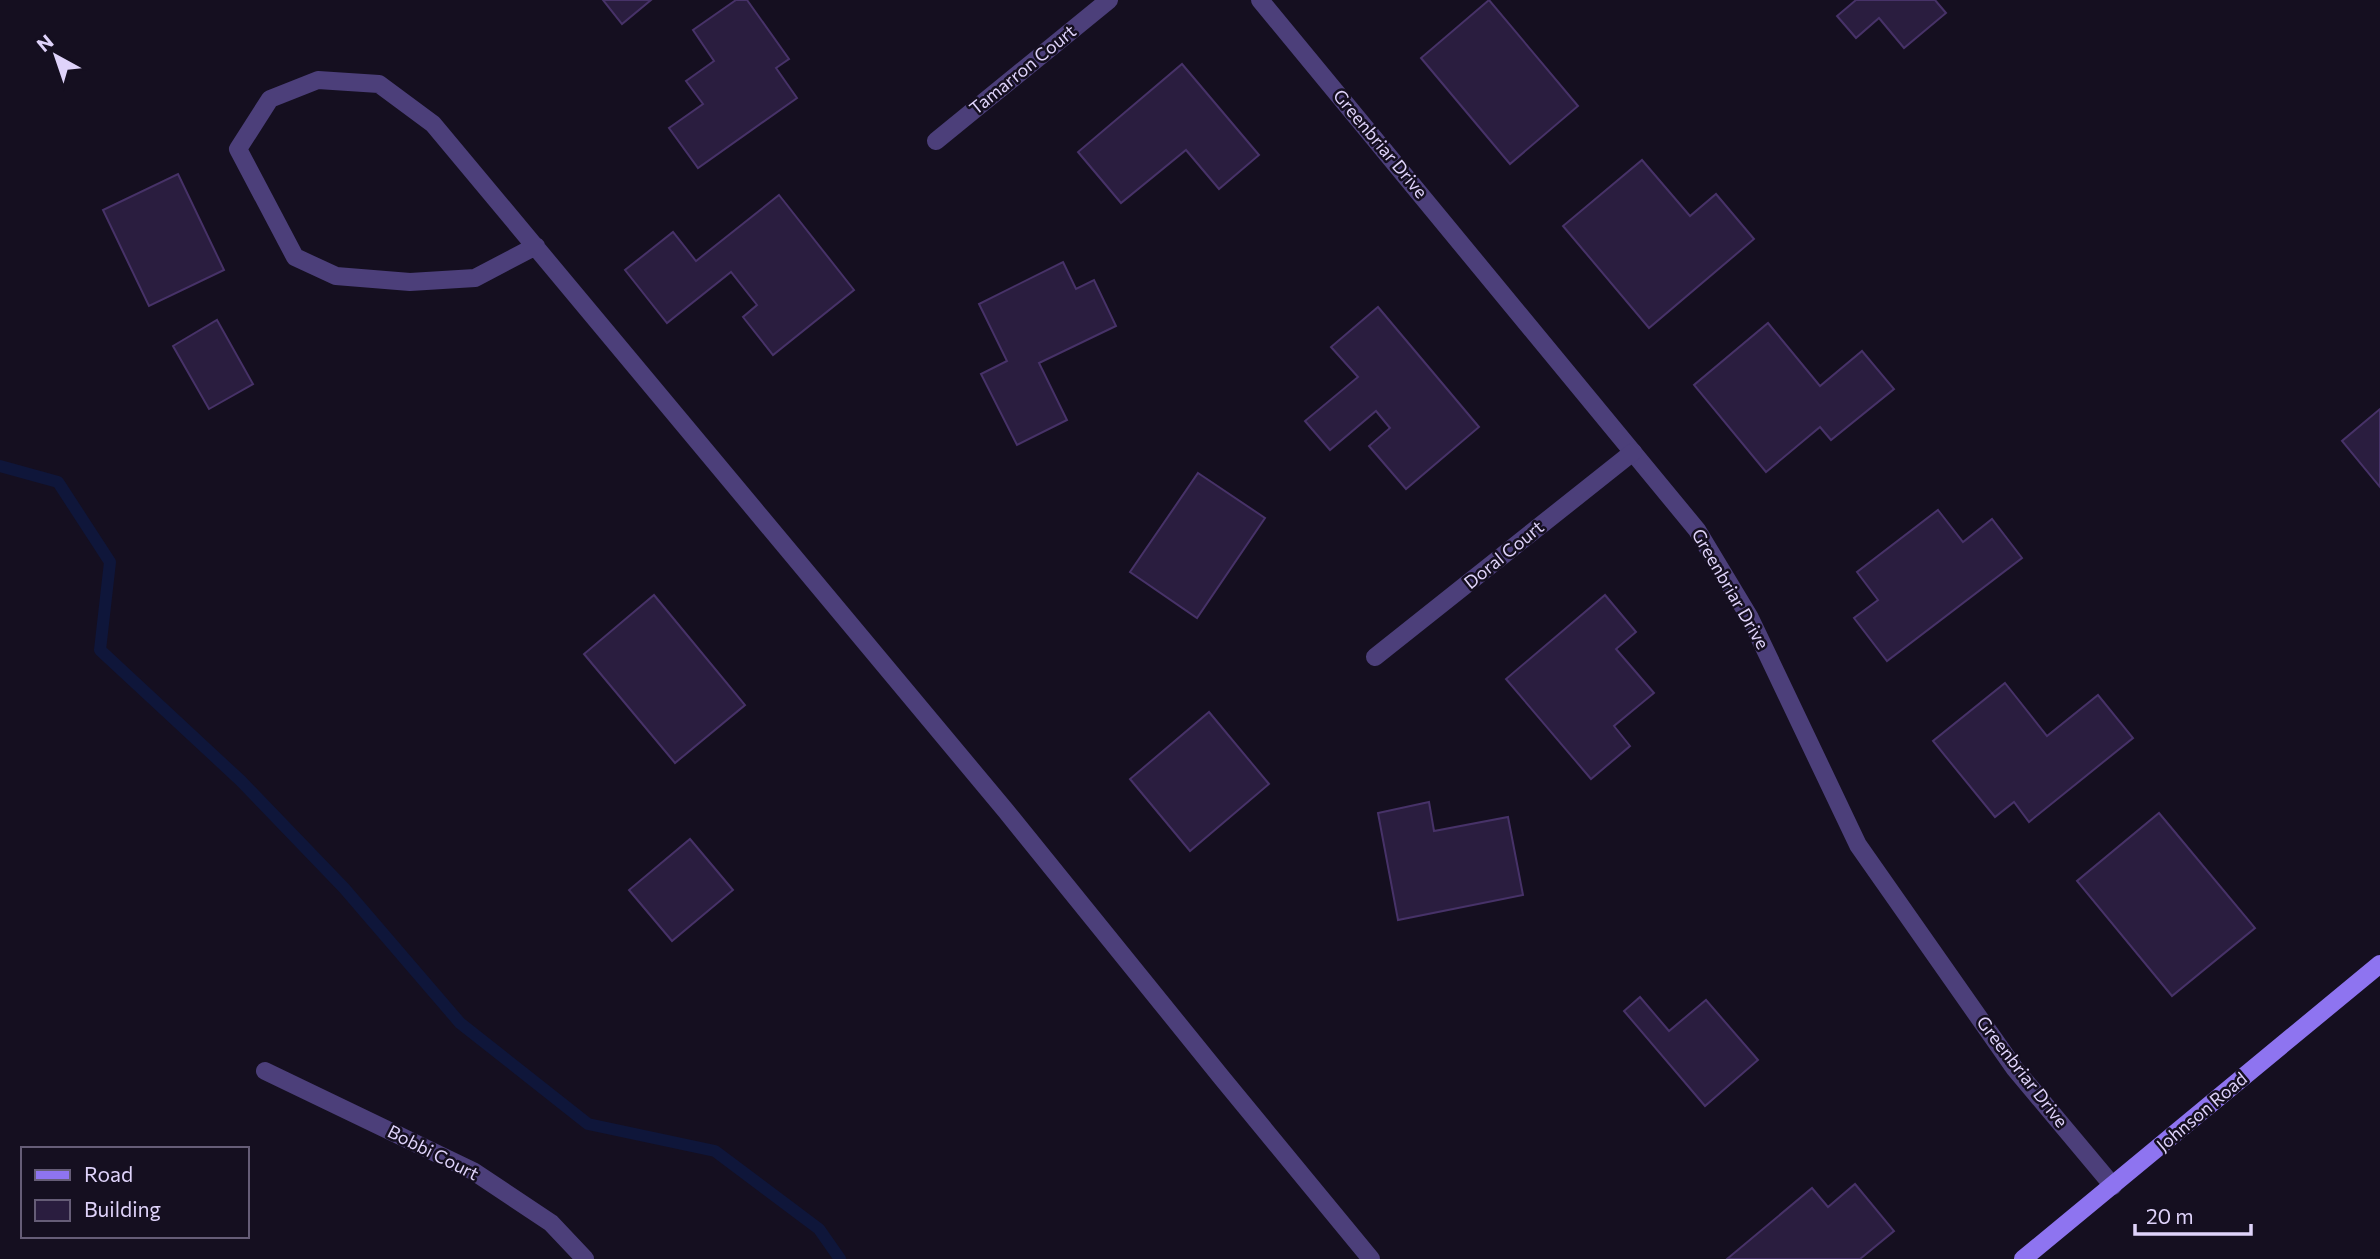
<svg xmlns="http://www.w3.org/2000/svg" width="2380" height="1259" viewBox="0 0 2380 1259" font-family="Commissioner,sans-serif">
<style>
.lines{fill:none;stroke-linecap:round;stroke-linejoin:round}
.stream{stroke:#0f163a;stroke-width:12}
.building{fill:#2a1d3f;stroke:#473268;stroke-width:2}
.lane{stroke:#4c3f7a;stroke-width:18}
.street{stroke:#4c3f7a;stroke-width:18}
.secondary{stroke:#8e74f0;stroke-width:18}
.labels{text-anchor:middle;stroke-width:5;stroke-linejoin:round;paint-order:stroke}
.street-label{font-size:18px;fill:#dfd3fa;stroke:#150f20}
</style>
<rect width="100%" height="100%" fill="#150f20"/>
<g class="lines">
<polyline class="stream" points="0,466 58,482 110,562 100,650 241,781 344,888 460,1023 588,1124 715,1151 819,1229 840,1259"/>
</g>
<g class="building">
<polygon points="603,0 651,0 622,24"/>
<polygon points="736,0 747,0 789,59 776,68 797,98 698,168 669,128 703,104 686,81 714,61 693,30"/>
<polygon points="1489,0 1578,106 1510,164 1421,58"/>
<polygon points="1856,0 1935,0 1946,13 1904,48 1879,18 1856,38 1837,16"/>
<polygon points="1182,64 1259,155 1219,189 1186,150 1121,203 1078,152"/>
<polygon points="1642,160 1690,216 1716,194 1754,239 1649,328 1563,226"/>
<polygon points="178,174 224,270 149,306 103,210"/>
<polygon points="779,195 854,290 773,355 743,317 757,305 731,272 667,323 625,270 673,232 696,261"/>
<polygon points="1063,262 1076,289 1094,280 1116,326 1039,363 1067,420 1017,445 981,374 1007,361 979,304"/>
<polygon points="1378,307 1479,427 1406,489 1369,446 1390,428 1376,411 1330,450 1305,421 1358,377 1331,347"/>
<polygon points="217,320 253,384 209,409 173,346"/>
<polygon points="1768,323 1820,386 1862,351 1894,389 1831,440 1820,427 1766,472 1694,385"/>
<polygon points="2380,409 2380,487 2342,441"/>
<polygon points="1198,473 1265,518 1197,618 1130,572"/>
<polygon points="1938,510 1963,542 1992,519 2022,558 1887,661 1854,618 1878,600 1857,572"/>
<polygon points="654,595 745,705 675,763 584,654"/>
<polygon points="1605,595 1636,632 1616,649 1654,693 1614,726 1630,746 1591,779 1506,679"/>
<polygon points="2005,683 2047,736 2098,695 2133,738 2029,822 2014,802 1995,817 1933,741"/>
<polygon points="1209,712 1269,784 1190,851 1130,779"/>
<polygon points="1429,802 1434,831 1508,817 1523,895 1398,920 1378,813"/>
<polygon points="2159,813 2255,928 2172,996 2077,881"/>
<polygon points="690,839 733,890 672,941 629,890"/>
<polygon points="1640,997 1669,1031 1706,1000 1758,1060 1705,1106 1624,1011"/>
<polygon points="1855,1184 1894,1231 1860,1259 1727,1259 1812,1188 1828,1207"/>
</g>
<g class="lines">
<polyline class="lane" points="536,246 475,278 410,282 336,276 295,257 238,149 270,99 318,80 379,84 433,124 1006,811 1222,1078 1371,1259"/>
<g class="street">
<polyline points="1260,0 1697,530 1750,618 1858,845 2015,1069 2113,1186"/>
<polyline points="936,141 1109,0"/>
<polyline points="1375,657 1633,452"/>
<polyline points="265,1071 473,1171 551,1223 585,1259"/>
</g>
<polyline class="secondary" points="2023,1259 2380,964"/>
</g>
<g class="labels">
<g class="street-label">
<text transform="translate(1023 70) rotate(-39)" y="6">Tamarron Court</text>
<text transform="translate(1380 144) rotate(50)" y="6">Greenbriar Drive</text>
<text transform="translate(1504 555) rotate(-39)" y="6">Doral Court</text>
<text transform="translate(1730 589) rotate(60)" y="6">Greenbriar Drive</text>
<text transform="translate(2022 1072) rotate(52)" y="6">Greenbriar Drive</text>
<text transform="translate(2202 1112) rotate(-40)" y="6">Johnson Road</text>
<text transform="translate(433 1153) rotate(27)" y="6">Bobbi Court</text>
</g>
</g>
<rect x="21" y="1147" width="228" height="91" fill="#150f20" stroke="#665d77" stroke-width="2"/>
<rect x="35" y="1170" width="35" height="10" fill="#8e74f0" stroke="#665d77" stroke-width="2"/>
<text x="84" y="1182" font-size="21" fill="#dfd3fa">Road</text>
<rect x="35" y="1200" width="35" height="21" fill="#2a1d3f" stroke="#665d77" stroke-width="2"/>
<text x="84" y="1217" font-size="21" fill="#dfd3fa">Building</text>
<g transform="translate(56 56) rotate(320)" stroke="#150f20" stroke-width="5" paint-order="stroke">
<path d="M0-5L12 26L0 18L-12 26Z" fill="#dfd3fa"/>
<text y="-10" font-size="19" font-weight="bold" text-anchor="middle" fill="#dfd3fa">N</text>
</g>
<path d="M2135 1224v10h116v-10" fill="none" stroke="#dfd3fa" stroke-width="3.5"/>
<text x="2146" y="1224" font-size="21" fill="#dfd3fa" stroke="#150f20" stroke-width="5" paint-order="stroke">20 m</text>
</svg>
